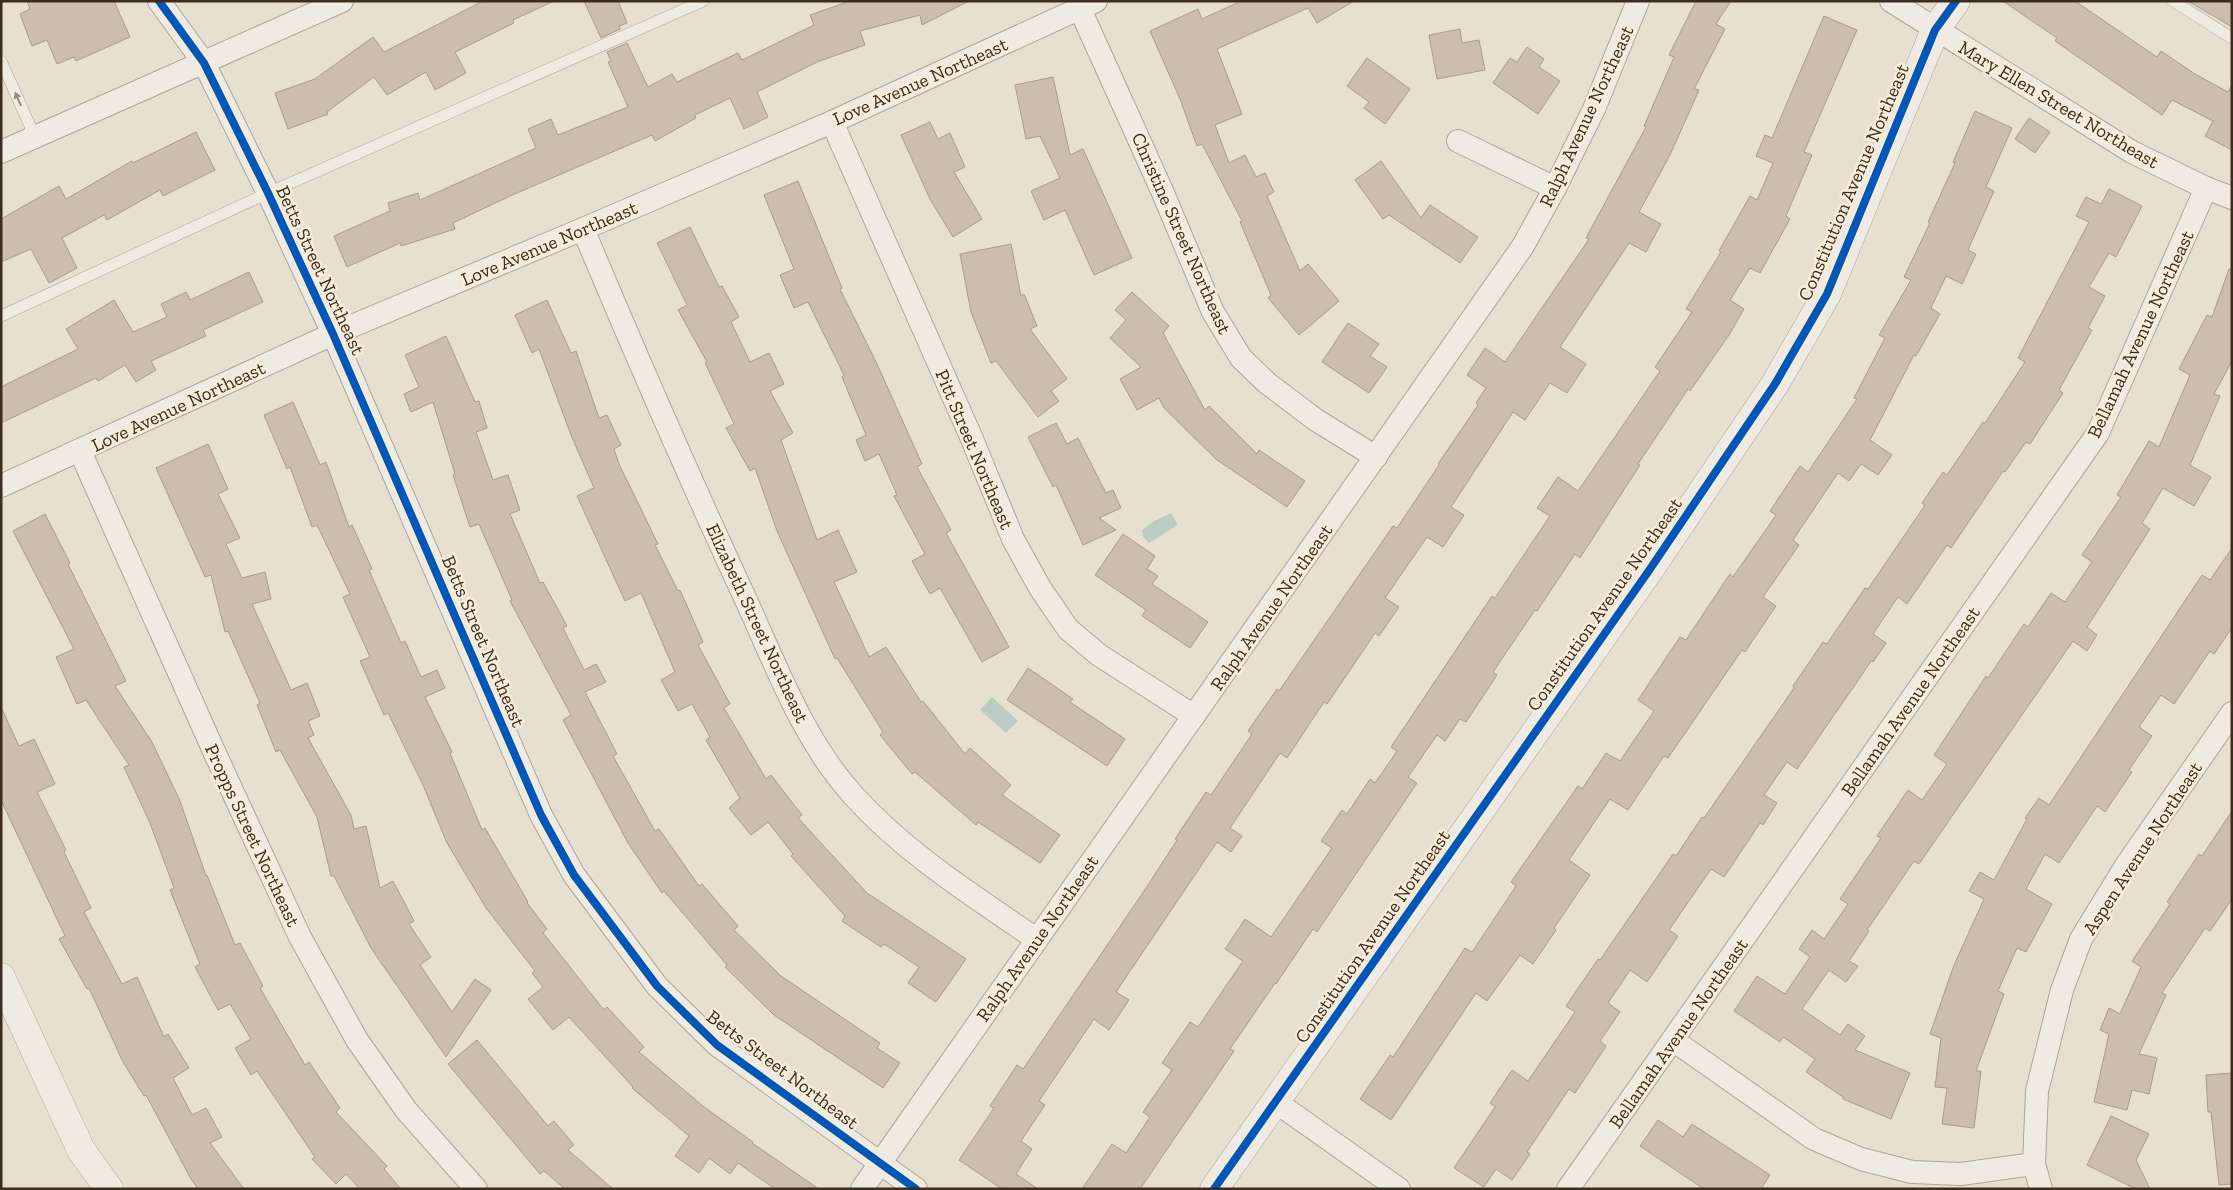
<svg xmlns="http://www.w3.org/2000/svg" width="2233" height="1190" viewBox="0 0 2233 1190" font-family="'Zilla Slab',serif">
<style>
.water{fill:#bcccc2}
.building{fill:#cbbeb1;stroke:#a89c8f}
.lines{fill:none;stroke-linecap:round;stroke-linejoin:round}
.service-casing{stroke:#aca599;stroke-width:12}
.minor-casing{stroke:#aca599;stroke-width:24}
.tertiary-casing{stroke:#aca599;stroke-width:29}
.service{stroke:#efebe3;stroke-width:11}
.minor{stroke:#efebe3;stroke-width:22}
.tertiary{stroke:#efebe3;stroke-width:28}
.cycleway-casing{stroke:#f7edd8;stroke-width:11}
.cycleway{stroke:#0057b8;stroke-width:8}
.oneway{fill:#968c82}
.labels{text-anchor:middle;stroke-width:5;stroke-linejoin:round;paint-order:stroke}
.street-label{font-size:19px;fill:#3c2d20;stroke:#f7edd8}
</style>
<rect width="100%" height="100%" fill="#e7e0d1"/>
<g class="water">
<polygon points="1171,513 1178,525 1149,543 1143,537 1142,530 1156,520"/>
<polygon points="992,697 1018,721 1006,733 980,710"/>
</g>
<g class="building">
<polygon points="27,1 114,1 130,37 76,61 74,57 57,64 47,40 32,46 20,14 30,9"/>
<polygon points="483,1 554,1 513,20 514,23 455,52 466,73 435,90 426,72 387,95 374,77 327,112 328,114 288,129 275,93 315,79 373,37 384,52"/>
<polygon points="584,1 618,1 627,23 619,26 620,29 601,38"/>
<polygon points="850,1 969,1 922,25 920,15 860,31 865,45 817,62 757,92 768,117 744,129 730,98 695,115 696,118 655,141 652,135 510,196 453,223 455,229 401,246 400,243 347,267 334,236 390,211 388,203 418,193 420,200 536,148 528,129 551,119 558,135 628,107 608,62 611,61 607,52 627,43 648,87 672,74 677,82 738,53 742,60 814,25 810,15"/>
<polygon points="1241,1 1354,1 1317,23 1308,8 1217,49 1242,114 1215,125 1229,163 1245,155 1256,177 1265,173 1274,192 1267,196 1300,271 1308,264 1339,301 1299,335 1268,298 1271,295 1240,222 1242,221 1202,144 1197,146 1180,99 1150,31 1198,9 1202,19"/>
<polygon points="1696,1 1731,1 1716,24 1725,29 1694,89 1699,90 1670,155 1639,212 1661,224 1646,252 1629,243 1560,347 1586,364 1567,393 1550,383 1525,420 1513,412 1451,507 1464,515 1443,547 1427,537 1385,598 1399,607 1379,636 1375,633 1327,704 1324,702 1287,758 1280,753 1230,828 1242,836 1231,852 1217,842 1116,992 1129,1000 1109,1030 1094,1019 1039,1101 1045,1105 1021,1141 1032,1149 1016,1174 1038,1189 1002,1189 959,1160 994,1108 990,1106 1017,1065 1023,1069 1146,888 1177,840 1175,839 1206,792 1211,795 1252,734 1248,731 1277,689 1279,691 1393,526 1397,528 1439,465 1438,464 1478,405 1476,403 1486,388 1467,375 1485,348 1505,362 1589,239 1586,238 1646,127 1644,126 1674,57 1669,55"/>
<polygon points="2003,1 2075,1 2157,57 2161,51 2195,74 2228,92 2232,85 2232,150 2205,136 2213,121 2172,100 2162,115 2055,41 2057,38"/>
<polygon points="2188,1 2232,1 2232,27"/>
<polygon points="1824,16 1857,30 1804,152 1812,155 1786,216 1790,219 1760,273 1750,268 1730,300 1744,309 1729,335 1690,391 1688,389 1638,464 1640,465 1580,558 1575,554 1537,611 1535,610 1493,672 1497,675 1466,722 1460,719 1445,741 1437,735 1408,777 1417,783 1317,932 1313,929 1276,984 1275,983 1230,1049 1234,1051 1140,1189 1082,1189 1112,1144 1126,1153 1150,1117 1143,1112 1172,1070 1162,1063 1190,1022 1198,1027 1243,961 1225,949 1245,919 1271,937 1332,848 1321,841 1342,810 1347,814 1370,779 1375,783 1397,751 1391,747 1492,596 1495,598 1550,516 1537,508 1558,477 1578,491 1660,371 1655,367 1692,312 1686,309 1721,252 1719,251 1750,196 1757,200 1773,163 1756,156 1765,135 1772,138"/>
<polygon points="1460,29 1462,43 1479,40 1485,70 1437,79 1429,35"/>
<polygon points="1527,47 1544,59 1539,67 1560,81 1538,114 1493,83 1510,58 1517,62"/>
<polygon points="1367,58 1410,89 1385,124 1364,108 1369,102 1347,86"/>
<polygon points="1053,77 1070,155 1083,149 1132,258 1094,275 1065,210 1044,220 1031,191 1060,178 1040,136 1026,139 1015,85"/>
<polygon points="1975,111 2012,128 1986,187 1994,191 1968,250 1976,254 1962,284 1946,276 1931,308 1940,314 1916,356 1914,355 1870,440 1892,455 1878,475 1861,464 1849,481 1838,473 1793,540 1799,545 1763,597 1776,606 1745,652 1742,650 1668,758 1664,756 1628,810 1610,799 1569,860 1590,875 1554,928 1556,930 1533,964 1520,955 1487,1001 1476,993 1391,1120 1360,1099 1390,1055 1393,1057 1465,948 1472,952 1516,886 1511,882 1578,786 1582,789 1606,753 1620,761 1654,711 1638,700 1680,637 1686,640 1730,574 1733,577 1776,515 1770,511 1800,466 1808,472 1857,399 1854,398 1885,338 1879,335 1911,280 1904,277 1930,223 1928,222 1955,163 1953,162"/>
<polygon points="2029,118 2050,132 2035,153 2015,139"/>
<polygon points="930,122 938,139 950,133 965,167 954,172 982,219 953,237 930,199 901,135"/>
<polygon points="196,132 215,170 163,196 160,190 107,220 104,215 62,238 77,268 49,283 31,249 1,262 1,219 59,186 66,199 132,161 133,163"/>
<polygon points="1381,161 1421,218 1430,205 1478,237 1460,263 1389,215 1383,219 1355,180"/>
<polygon points="798,181 842,288 840,289 877,364 922,464 917,467 951,530 946,533 1009,647 982,662 940,588 930,594 912,561 925,554 894,496 897,495 879,454 865,461 856,440 866,435 842,377 844,375 808,302 794,308 780,275 794,269 764,195"/>
<polygon points="2109,189 2142,206 2116,257 2109,253 2089,287 2105,296 2088,328 2092,330 2059,390 2063,393 2030,444 2026,442 2005,472 2003,471 1951,548 1947,545 1907,604 1898,597 1873,634 1886,643 1873,662 1872,660 1797,769 1787,762 1764,795 1777,803 1763,825 1760,823 1724,877 1711,869 1669,930 1678,936 1647,982 1630,970 1608,1003 1620,1012 1600,1041 1606,1046 1575,1093 1569,1089 1527,1152 1530,1154 1512,1180 1496,1169 1484,1187 1454,1168 1495,1107 1490,1103 1512,1070 1528,1081 1575,1012 1566,1006 1598,959 1600,960 1673,854 1676,856 1702,817 1704,818 1794,688 1793,686 1823,642 1827,644 1865,588 1868,589 1925,505 1922,503 1943,472 1947,475 1983,422 1985,423 2025,362 2018,358 2089,222 2076,216 2086,197 2101,204"/>
<polygon points="690,227 719,287 722,286 739,317 731,322 750,362 769,353 784,384 770,391 793,433 781,440 817,540 838,530 857,572 834,582 869,657 886,647 921,702 923,701 965,754 970,748 1011,785 1002,795 1060,835 1040,863 978,822 976,825 915,772 912,774 880,735 883,732 837,658 835,659 777,531 755,468 750,471 726,428 734,424 705,363 707,362 678,310 687,305 657,243"/>
<polygon points="1011,244 1021,296 1024,294 1037,326 1030,329 1067,379 1051,391 1059,401 1038,417 996,361 991,363 971,312 960,254"/>
<polygon points="2229,269 2232,269 2232,361 2214,394 2220,396 2190,465 2211,477 2194,506 2163,488 2142,523 2150,529 2087,627 2097,635 2087,651 2073,641 1919,864 1914,861 1867,930 1869,931 1849,961 1858,966 1846,982 1829,970 1802,1009 1840,1035 1848,1024 1865,1036 1855,1050 1910,1073 1891,1119 1843,1099 1843,1097 1806,1072 1815,1059 1783,1037 1780,1042 1734,1011 1757,976 1785,994 1810,957 1799,949 1812,930 1824,939 1848,904 1840,899 1881,838 1877,836 1908,790 1922,800 1947,764 1934,755 1986,676 1988,678 2024,624 2028,627 2051,593 2065,602 2092,562 2082,555 2121,497 2117,495 2149,441 2159,447 2190,375 2179,369 2207,315 2212,317"/>
<polygon points="249,272 263,302 203,330 206,336 151,361 156,370 136,382 125,365 98,381 96,378 1,423 1,387 78,349 66,329 114,300 133,332 167,317 161,304 186,292 190,300"/>
<polygon points="1132,292 1169,326 1163,333 1205,410 1209,406 1257,454 1259,450 1305,481 1287,507 1217,460 1164,408 1159,398 1137,410 1120,379 1141,367 1110,338 1126,320 1115,310"/>
<polygon points="547,300 571,353 576,351 599,418 607,415 621,445 614,449 619,464 658,544 655,545 678,591 680,590 703,642 698,645 730,704 724,708 766,779 771,775 802,815 798,818 867,893 966,959 936,1002 908,983 919,967 884,944 881,947 842,921 845,916 791,856 793,854 768,822 751,835 729,808 740,798 706,740 710,737 692,704 678,711 661,680 675,672 641,593 625,601 577,496 594,488 571,435 539,349 532,353 515,315"/>
<polygon points="1348,323 1379,344 1370,356 1387,367 1369,393 1322,362"/>
<polygon points="446,336 475,402 479,401 487,428 476,432 493,480 508,475 520,510 510,514 540,583 543,582 567,626 563,628 584,670 596,664 606,682 585,692 617,754 613,756 655,831 659,829 699,886 702,884 738,926 734,930 781,976 880,1043 877,1048 900,1063 883,1088 774,1015 725,967 727,965 664,891 662,893 628,843 563,720 571,715 510,601 512,600 479,524 470,527 453,475 455,474 433,402 411,412 404,394 419,387 405,355"/>
<polygon points="293,402 320,465 326,462 349,527 352,525 372,569 369,570 401,643 405,641 421,677 437,670 445,688 425,697 452,752 450,753 482,830 485,828 528,902 527,903 547,929 543,933 604,1010 607,1007 644,1047 639,1052 704,1107 753,1142 752,1143 819,1189 775,1189 738,1163 730,1174 709,1158 699,1173 675,1156 689,1136 632,1088 633,1087 569,1017 553,1030 528,999 543,987 532,973 535,971 486,908 447,843 423,785 388,713 384,715 360,661 370,657 343,597 350,594 317,525 312,527 290,467 287,469 264,415"/>
<polygon points="1056,423 1067,444 1078,438 1106,493 1113,490 1121,508 1099,518 1116,530 1083,545 1056,485 1053,487 1028,437"/>
<polygon points="208,444 228,489 218,494 240,538 226,544 242,578 265,572 271,599 252,604 291,690 307,683 320,716 308,721 314,735 308,738 351,815 354,829 366,826 380,888 393,881 414,921 409,924 431,957 420,965 452,1012 475,979 491,990 446,1057 371,948 334,876 331,876 317,817 280,750 276,752 257,705 260,703 228,631 225,632 211,575 205,577 156,468"/>
<polygon points="45,514 70,563 68,564 126,681 115,686 152,742 180,801 206,876 207,875 235,945 240,943 263,986 260,988 305,1065 309,1062 340,1108 336,1112 387,1166 384,1169 401,1189 360,1189 346,1174 336,1184 312,1159 315,1157 257,1071 251,1075 235,1048 251,1039 230,1004 218,1010 195,967 200,964 170,890 174,888 150,823 124,767 129,765 86,700 77,704 56,657 74,649 13,531"/>
<polygon points="1123,534 1155,556 1147,569 1158,576 1152,584 1208,622 1190,648 1142,616 1146,610 1095,575"/>
<polygon points="2232,548 2232,628 2214,654 2210,651 2174,704 2161,695 2139,727 2152,736 2129,770 2132,772 2105,812 2097,806 2059,863 2045,854 2026,889 2052,904 2026,952 2017,948 1998,991 2004,994 1976,1071 1981,1071 1974,1128 1942,1124 1947,1088 1935,1087 1941,1038 1930,1034 1954,965 1984,899 1969,891 1980,872 1994,880 2027,819 2025,818 2039,798 2049,805 2202,575 2210,580"/>
<polygon points="1028,668 1073,699 1070,702 1125,739 1107,766 1007,700"/>
<polygon points="1,707 19,746 34,739 55,784 37,792 66,850 64,852 91,908 84,912 122,984 137,977 164,1037 168,1034 189,1068 173,1078 192,1115 206,1108 222,1137 210,1143 244,1189 198,1189 191,1179 146,1095 144,1096 123,1062 89,988 87,989 59,939 65,936 1,800"/>
<polygon points="2232,811 2232,899 2210,931 2205,928 2162,993 2166,995 2139,1054 2157,1058 2149,1094 2132,1090 2127,1110 2094,1102 2109,1034 2100,1030 2109,1008 2120,1014 2141,967 2132,961 2170,904 2167,902 2199,854 2202,856"/>
<polygon points="477,1040 548,1126 554,1121 574,1145 568,1150 613,1189 565,1189 544,1171 540,1174 448,1064"/>
<polygon points="2232,1073 2232,1184 2219,1185 2211,1112 2208,1112 2206,1075"/>
<polygon points="2111,1116 2149,1134 2136,1160 2150,1189 2136,1189 2087,1165"/>
<polygon points="1658,1120 1683,1137 1692,1124 1770,1175 1761,1189 1704,1189 1640,1146"/>
</g>
<g class="lines">
<defs>
<g id="service">
<polyline points="2173,1 2232,38"/>
<polyline points="1,61 35,137"/>
<polyline points="1,316 268,193 703,1"/>
</g>
<g id="minor">
<polyline points="159,1 204,63 268,193 333,334 541,815 574,875 657,986 717,1045 916,1189"/>
<polyline points="1891,1 2132,152 2206,188 2232,198"/>
<polyline points="1080,9 1163,193 1213,312 1241,358 1267,383 1316,420 1376,457"/>
<polyline points="832,122 972,439 1013,539 1040,588 1068,629 1099,655 1194,716"/>
<polyline points="1458,141 1555,188"/>
<polyline points="1,152 342,1"/>
<path d="M583 229C635 353 689 477 745 598 776 665 803 740 853 795 905 853 972 895 1036 939"/>
<polyline points="80,451 217,758 300,937 357,1040 406,1110 476,1189"/>
<polyline points="1,486 333,334 583,229 832,122 1096,1"/>
<polyline points="1673,1040 1814,1139 1861,1159 1912,1172 1961,1174 2034,1164"/>
<polyline points="1276,1102 1399,1189"/>
<polyline points="862,1189 1523,246 1555,188 1594,109 1638,1"/>
<polyline points="1568,1189 2098,433 2206,188"/>
<polyline points="2041,1189 2034,1164 2037,1091 2062,990 2081,939 2127,864 2232,713"/>
</g>
<g id="tertiary">
<polyline points="1,977 81,1150 109,1189"/>
<polyline points="1214,1189 1648,572 1775,384 1827,294 1935,30 1956,1"/>
</g>
</defs>
<use href="#service" class="service-casing"/>
<use href="#minor" class="minor-casing"/>
<use href="#tertiary" class="tertiary-casing"/>
<use href="#service" class="service"/>
<use href="#minor" class="minor"/>
<use href="#tertiary" class="tertiary"/>
<defs>
<g id="cycleway">
<polyline points="159,1 204,63 268,193 333,334 541,815 574,875 657,986 717,1045 916,1189"/>
<polyline points="1214,1189 1648,572 1775,384 1827,294 1935,30 1956,1"/>
</g>
</defs>
<use href="#cycleway" class="cycleway-casing"/>
<use href="#cycleway" class="cycleway"/>
</g>
<defs><path id="oneway-solid" d="M-6-.8H1V-3.2L6.5 0L1 3.2V.8H-6Z" transform="scale(1.25)"/></defs>
<use class="oneway" href="#oneway-solid" transform="translate(18 99) rotate(-114)"/>
<g class="labels">
<g class="street-label">
<text transform="translate(920 81) rotate(-24)" y="7">Love Avenue Northeast</text>
<text transform="translate(2059 104) rotate(31)" y="7">Mary Ellen Street Northeast</text>
<text transform="translate(1586 116) rotate(-65)" y="7">Ralph Avenue Northeast</text>
<text transform="translate(1853 182) rotate(-67)" y="7">Constitution Avenue Northeast</text>
<text transform="translate(1182 233) rotate(66)" y="7">Christine Street Northeast</text>
<text transform="translate(549 243) rotate(-23)" y="7">Love Avenue Northeast</text>
<text transform="translate(321 270) rotate(65)" y="7">Betts Street Northeast</text>
<text transform="translate(2140 334) rotate(-65)" y="7">Bellamah Avenue Northeast</text>
<text transform="translate(178 406) rotate(-25)" y="7">Love Avenue Northeast</text>
<text transform="translate(975 449) rotate(67)" y="7">Pitt Street Northeast</text>
<text transform="translate(1604 604) rotate(-55)" y="7">Constitution Avenue Northeast</text>
<text transform="translate(1271 607) rotate(-55)" y="7">Ralph Avenue Northeast</text>
<text transform="translate(758 623) rotate(65)" y="7">Elizabeth Street Northeast</text>
<text transform="translate(484 641) rotate(67)" y="7">Betts Street Northeast</text>
<text transform="translate(1910 701) rotate(-55)" y="7">Bellamah Avenue Northeast</text>
<text transform="translate(253 835) rotate(65)" y="7">Propps Street Northeast</text>
<text transform="translate(2142 848) rotate(-57)" y="7">Aspen Avenue Northeast</text>
<text transform="translate(1372 936) rotate(-55)" y="7">Constitution Avenue Northeast</text>
<text transform="translate(1037 938) rotate(-55)" y="7">Ralph Avenue Northeast</text>
<text transform="translate(1678 1033) rotate(-55)" y="7">Bellamah Avenue Northeast</text>
<text transform="translate(783 1069) rotate(37)" y="7">Betts Street Northeast</text>
</g>
</g>
<rect width="2233" height="1190" fill="none" stroke="#3c2d20" stroke-width="5"/>
</svg>
